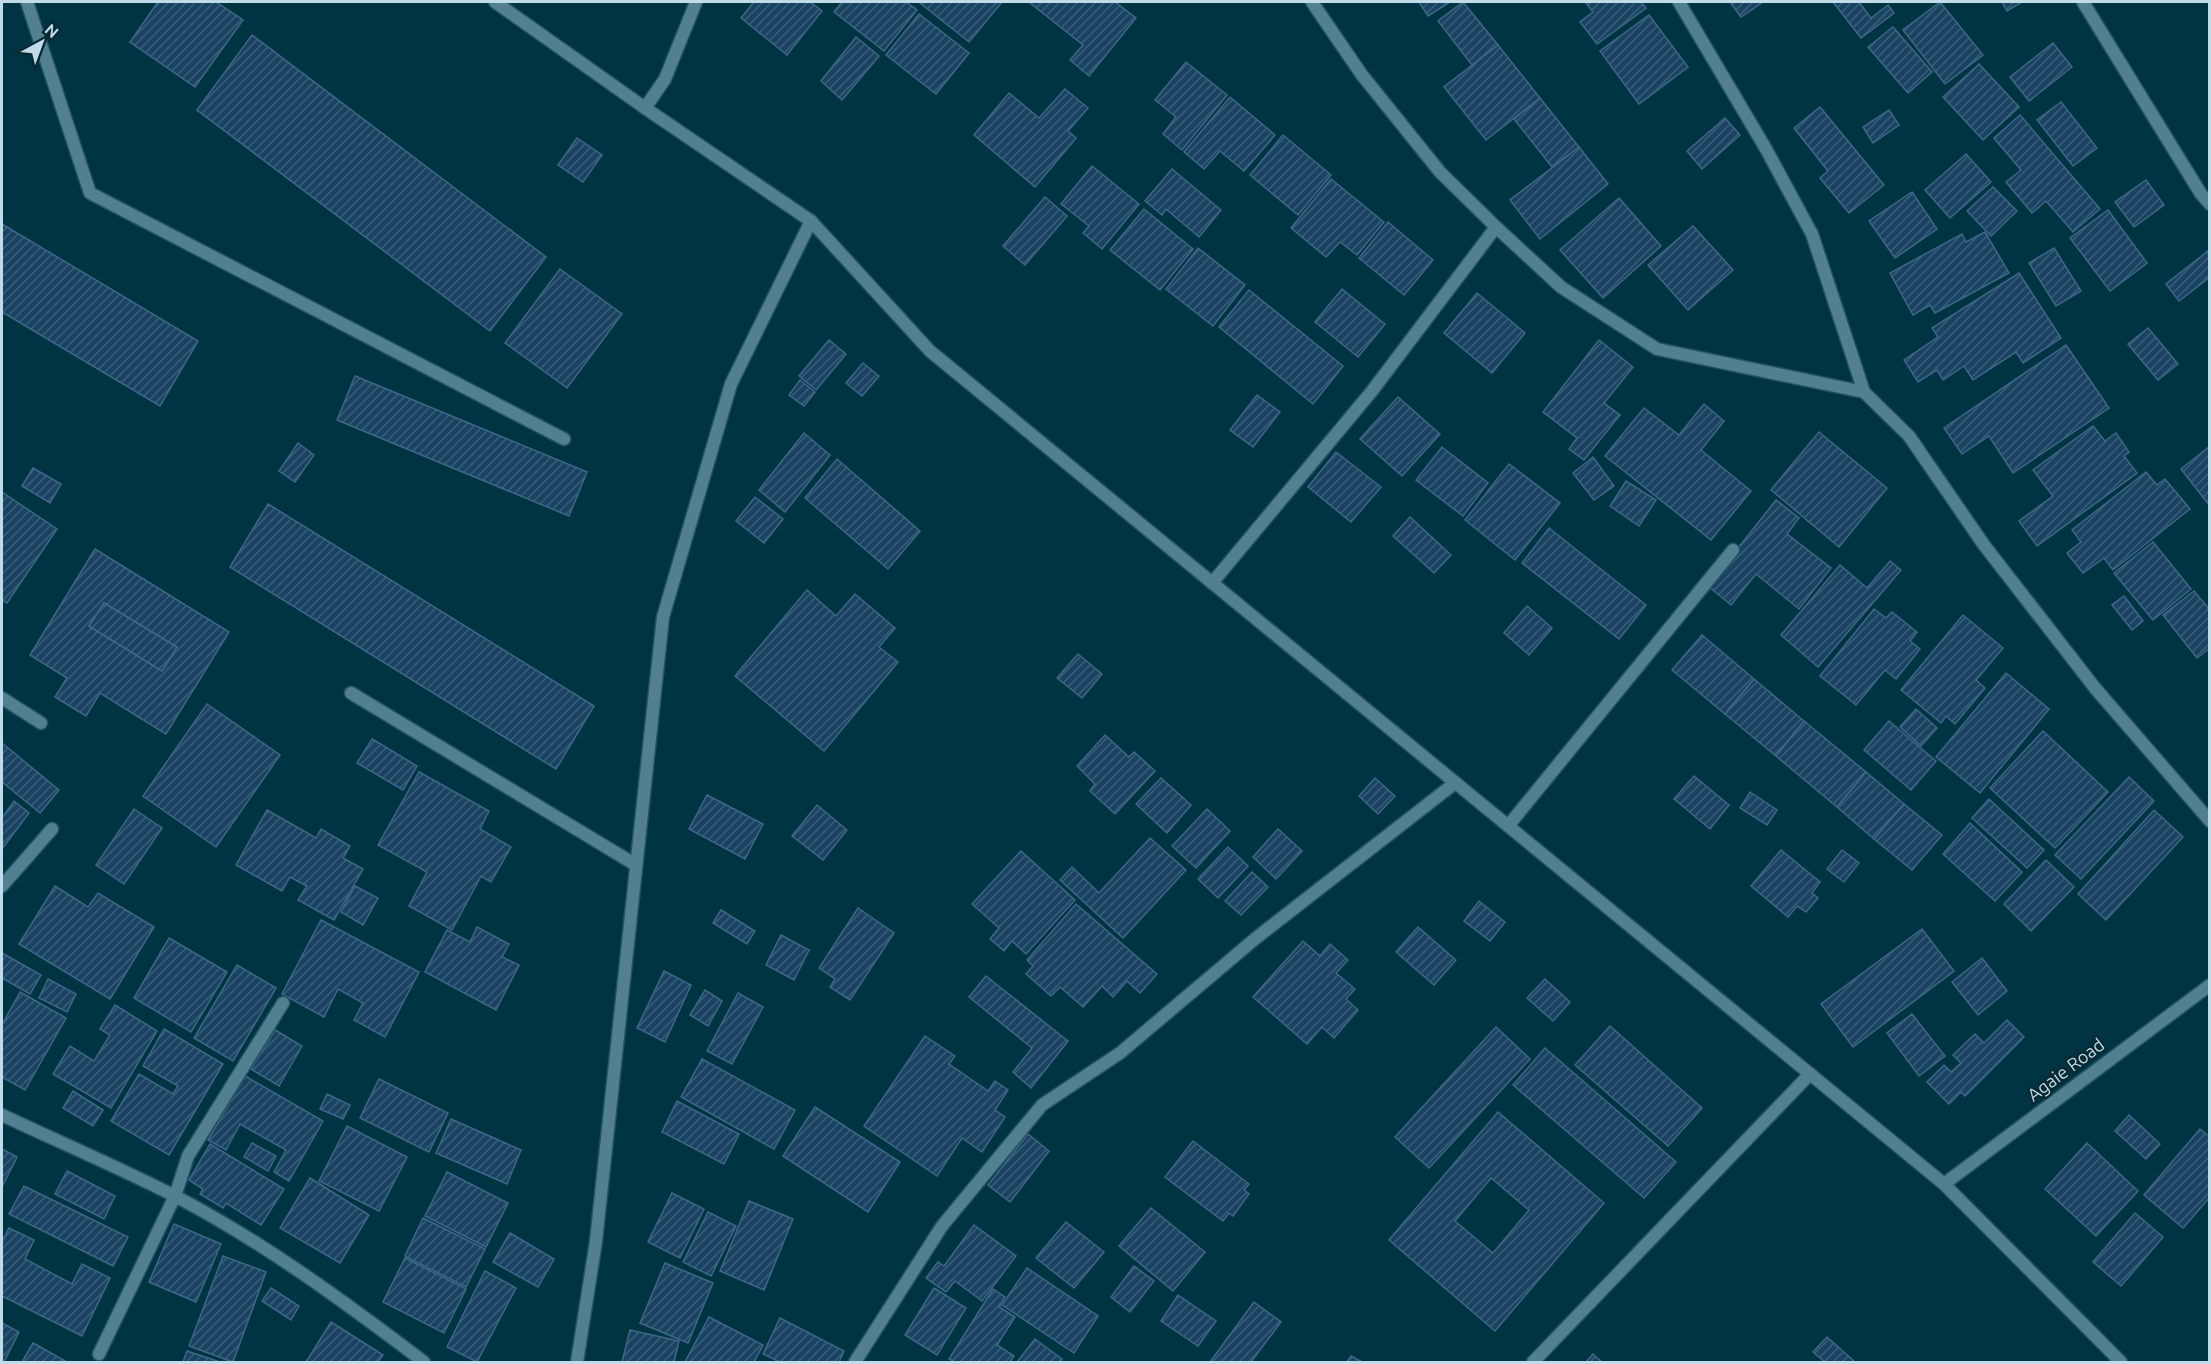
<svg xmlns="http://www.w3.org/2000/svg" width="2211" height="1364" viewBox="0 0 2211 1364" font-family="Ubuntu,sans-serif">
<style>
.building{fill:url(#building-hatch);stroke:#3e6788;stroke-width:1.5;fill-rule:evenodd}
.lines{fill:none;stroke-linecap:round;stroke-linejoin:round}
.minor-casing{stroke:#235261;stroke-width:15}
.tertiary-casing{stroke:#235261;stroke-width:15}
.minor{stroke:#528091;stroke-width:12}
.tertiary{stroke:#528091;stroke-width:12}
.labels{text-anchor:middle;stroke-width:4.5;stroke-linejoin:round;paint-order:stroke}
.street-label{font-size:18px;fill:#bfdce8;stroke:#082934}
</style>
<defs>
<pattern id="building-hatch" width="6" height="6" patternUnits="userSpaceOnUse" patternTransform="scale(1.5)"><rect width="6" height="6" fill="#194361"/><path d="M-1 1l2-2M0 6l6-6M5 7l2-2" fill="none" stroke="#395e78"/></pattern>
</defs>
<rect width="100%" height="100%" fill="#013443"/>
<g class="building">
<polygon points="158,2 216,2 243,20 195,87 130,42"/>
<polygon points="754,2 810,2 822,11 787,55 741,18"/>
<polygon points="842,2 906,2 917,10 884,51 834,12"/>
<polygon points="921,2 1002,2 969,42 920,3"/>
<polygon points="1029,2 1115,2 1136,18 1089,76 1070,60 1083,45"/>
<polygon points="1419,2 1450,2 1428,16"/>
<polygon points="1463,2 1498,45 1472,65 1438,21"/>
<polygon points="1585,2 1641,2 1646,8 1597,44 1580,22 1593,12"/>
<polygon points="1730,2 1763,2 1741,17"/>
<polygon points="1833,2 1859,2 1871,18 1888,5 1894,13 1861,38"/>
<polygon points="1940,2 1983,55 1945,84 1903,30"/>
<polygon points="2002,2 2022,2 2007,11"/>
<polygon points="919,14 969,53 936,94 886,55"/>
<polygon points="1649,15 1688,67 1639,104 1600,51"/>
<polygon points="1893,27 1932,72 1908,93 1868,47"/>
<polygon points="252,35 546,257 490,331 197,110"/>
<polygon points="856,37 879,56 842,100 821,81"/>
<polygon points="2053,43 2072,67 2029,101 2010,77"/>
<polygon points="1498,45 1540,98 1486,140 1444,87"/>
<polygon points="1186,62 1227,95 1182,150 1163,134 1176,117 1155,100"/>
<polygon points="1979,64 2019,107 1983,140 1943,97"/>
<polygon points="1065,89 1088,108 1068,131 1076,138 1035,187 974,135 1009,93 1039,118"/>
<polygon points="1230,97 1275,135 1244,171 1220,151 1204,169 1184,152"/>
<polygon points="1540,98 1579,147 1552,167 1514,119"/>
<polygon points="2061,102 2097,148 2073,166 2037,120"/>
<polygon points="1820,107 1884,185 1849,213 1820,178 1828,171 1794,128"/>
<polygon points="1889,110 1899,125 1873,143 1863,127"/>
<polygon points="2020,115 2100,209 2073,232 2046,201 2032,213 2006,182 2021,170 1994,138"/>
<polygon points="1725,118 1740,135 1702,169 1687,151"/>
<polygon points="1283,135 1331,175 1298,215 1250,175"/>
<polygon points="577,138 602,155 583,182 558,165"/>
<polygon points="1579,147 1608,184 1540,239 1510,200"/>
<polygon points="1966,154 1991,182 1950,218 1925,190"/>
<polygon points="1092,166 1139,204 1102,249 1083,233 1089,226 1061,204"/>
<polygon points="1172,169 1221,210 1199,237 1166,209 1162,215 1145,201"/>
<polygon points="1331,179 1384,222 1357,255 1340,242 1326,257 1291,228"/>
<polygon points="2146,180 2164,205 2134,227 2115,202"/>
<polygon points="1993,187 2017,211 1991,236 1967,211"/>
<polygon points="1912,192 1937,229 1895,258 1869,221"/>
<polygon points="1045,197 1067,216 1025,265 1003,246"/>
<polygon points="1619,198 1661,246 1603,298 1560,250"/>
<polygon points="1144,209 1193,249 1160,290 1110,250"/>
<polygon points="2108,210 2147,263 2110,291 2070,238"/>
<polygon points="1388,222 1433,260 1404,295 1359,258"/>
<polygon points="2,224 198,341 160,406 2,312"/>
<polygon points="1693,226 1733,270 1688,310 1648,265"/>
<polygon points="1985,232 2009,273 1935,313 1930,305 1913,315 1890,273 1962,234 1966,242"/>
<polygon points="1198,248 1245,285 1213,326 1166,289"/>
<polygon points="2054,248 2081,291 2056,306 2029,263"/>
<polygon points="2208,251 2210,277 2179,301 2166,284"/>
<polygon points="560,269 622,314 567,388 505,343"/>
<polygon points="2019,273 2061,338 2023,363 2016,352 1973,380 1964,366 1943,380 1937,370 1918,382 1904,360 1938,337 1932,328"/>
<polygon points="1342,289 1385,324 1358,357 1315,322"/>
<polygon points="1249,290 1343,366 1313,404 1219,327"/>
<polygon points="1477,293 1525,333 1492,373 1444,333"/>
<polygon points="2148,328 2178,364 2158,380 2128,344"/>
<polygon points="829,340 846,354 816,390 799,376"/>
<polygon points="1599,340 1633,367 1604,403 1620,415 1584,460 1569,449 1577,438 1543,412"/>
<polygon points="2066,345 2109,408 2013,473 1989,436 1962,454 1944,428"/>
<polygon points="863,363 879,376 862,396 846,383"/>
<polygon points="355,376 587,472 569,516 337,420"/>
<polygon points="800,380 815,392 804,406 789,395"/>
<polygon points="1257,395 1280,412 1253,447 1230,430"/>
<polygon points="1398,397 1440,434 1402,476 1360,439"/>
<polygon points="1704,404 1724,421 1701,450 1751,491 1711,540 1605,456 1644,408 1679,435"/>
<polygon points="2093,426 2105,441 2116,433 2129,452 2124,456 2137,473 2037,546 2019,521 2053,496 2033,470"/>
<polygon points="1819,432 1887,488 1839,547 1771,490"/>
<polygon points="804,433 830,455 785,512 759,490"/>
<polygon points="298,443 314,455 295,482 279,471"/>
<polygon points="2210,446 2210,506 2181,469"/>
<polygon points="1442,447 1488,483 1463,516 1416,480"/>
<polygon points="1336,452 1381,487 1351,522 1308,487"/>
<polygon points="1593,457 1614,486 1594,500 1573,473"/>
<polygon points="837,459 920,531 888,569 805,498"/>
<polygon points="1509,464 1560,503 1515,560 1465,520"/>
<polygon points="33,468 61,484 50,503 22,486"/>
<polygon points="2146,472 2157,485 2165,479 2190,509 2113,570 2104,558 2083,573 2067,553 2081,542 2072,530"/>
<polygon points="1626,481 1656,500 1639,526 1610,506"/>
<polygon points="2,492 57,529 7,603 2,600"/>
<polygon points="755,497 783,519 764,543 736,521"/>
<polygon points="1776,500 1799,518 1787,534 1831,568 1799,609 1756,574 1731,605 1708,586"/>
<polygon points="268,504 594,706 556,769 230,567"/>
<polygon points="1410,517 1451,555 1434,573 1393,536"/>
<polygon points="1549,528 1646,605 1619,639 1522,563"/>
<polygon points="2153,542 2191,589 2153,620 2114,573"/>
<path d="M95 549 229 632 166 734 100 693 86 716 55 697 67 678 30 655ZM104 603 177 647 162 671 89 626Z"/>
<polygon points="1890,561 1901,570 1818,667 1781,635 1840,565 1867,588"/>
<polygon points="807,590 836,616 855,594 895,628 879,647 898,662 824,751 735,676"/>
<polygon points="2194,591 2210,610 2210,648 2197,658 2163,615"/>
<polygon points="2124,596 2143,621 2132,630 2112,605"/>
<polygon points="104,603 177,647 162,671 89,626"/>
<polygon points="1527,606 1552,628 1529,655 1504,633"/>
<polygon points="1874,609 1886,618 1892,612 1917,632 1910,641 1920,649 1896,679 1885,670 1856,705 1820,676"/>
<polygon points="1963,615 2003,648 1976,680 1985,688 1955,724 1946,716 1941,723 1901,690"/>
<polygon points="1702,635 1754,679 1725,714 1672,670"/>
<polygon points="1078,654 1102,674 1082,698 1057,678"/>
<polygon points="2006,673 2049,709 1980,793 1936,757"/>
<polygon points="1754,679 1804,721 1776,756 1725,714"/>
<polygon points="207,704 280,755 216,847 143,796"/>
<polygon points="1916,709 1937,728 1921,746 1900,727"/>
<polygon points="1804,721 1866,772 1837,807 1776,756"/>
<polygon points="1889,721 1936,761 1911,790 1864,750"/>
<polygon points="2043,731 2108,792 2055,848 1990,788"/>
<polygon points="1105,735 1129,757 1134,752 1155,771 1115,814 1090,791 1095,784 1077,766"/>
<polygon points="372,739 417,766 403,790 357,763"/>
<polygon points="2,743 59,790 40,813 2,782"/>
<polygon points="419,772 489,811 480,829 511,847 491,882 481,876 452,930 409,906 427,872 378,845"/>
<polygon points="1866,772 1904,804 1874,839 1837,807"/>
<polygon points="1694,776 1729,805 1710,829 1674,799"/>
<polygon points="2129,777 2154,801 2081,879 2055,855"/>
<polygon points="1161,778 1191,805 1167,833 1136,804"/>
<polygon points="1375,778 1395,796 1378,814 1359,796"/>
<polygon points="1750,792 1777,810 1767,825 1740,808"/>
<polygon points="707,795 763,824 745,859 689,829"/>
<polygon points="1989,799 2044,850 2027,868 1972,818"/>
<polygon points="14,801 29,813 2,849 2,818"/>
<polygon points="1904,804 1942,835 1912,870 1874,839"/>
<polygon points="817,805 847,830 823,860 792,836"/>
<polygon points="134,809 162,828 124,884 96,865"/>
<polygon points="1207,809 1230,831 1196,868 1172,846"/>
<polygon points="267,810 316,838 321,829 350,846 343,858 363,869 334,920 298,900 307,886 290,877 282,891 236,865"/>
<polygon points="2154,810 2183,837 2106,920 2078,894"/>
<polygon points="1970,823 2022,872 1995,901 1943,854"/>
<polygon points="1278,829 1302,851 1276,879 1253,857"/>
<polygon points="1150,838 1186,870 1123,938 1060,880 1072,867 1099,893"/>
<polygon points="1228,847 1248,866 1218,898 1198,879"/>
<polygon points="1781,850 1820,882 1812,893 1818,898 1806,912 1797,906 1788,917 1751,886"/>
<polygon points="1842,850 1859,863 1844,882 1827,869"/>
<polygon points="1021,851 1075,900 1026,954 1012,941 1004,951 990,939 999,928 972,904"/>
<polygon points="2046,860 2074,887 2031,931 2004,904"/>
<polygon points="1252,872 1268,887 1241,915 1225,901"/>
<polygon points="55,886 88,907 98,893 154,927 110,999 19,944"/>
<polygon points="355,886 378,898 363,925 341,912"/>
<polygon points="1479,901 1505,922 1490,941 1464,921"/>
<polygon points="1076,904 1157,974 1140,993 1127,981 1113,997 1102,986 1083,1007 1060,987 1051,996 1026,974 1033,966 1027,960"/>
<polygon points="858,908 894,933 850,1000 830,987 835,979 819,968"/>
<polygon points="721,910 755,931 747,944 713,923"/>
<polygon points="321,920 419,972 385,1037 354,1020 363,1003 338,989 324,1017 282,994"/>
<polygon points="477,927 509,944 502,957 519,965 496,1010 425,972 447,930 470,942"/>
<polygon points="1418,927 1456,960 1434,985 1396,952"/>
<polygon points="1922,929 1954,971 1853,1047 1821,1004"/>
<polygon points="781,935 809,950 794,980 766,965"/>
<polygon points="169,938 227,972 191,1032 134,998"/>
<polygon points="1303,941 1320,956 1330,944 1348,960 1336,973 1355,989 1346,999 1358,1010 1334,1038 1322,1027 1307,1044 1253,997"/>
<polygon points="2,953 41,975 30,994 2,978"/>
<polygon points="1982,958 2007,991 1978,1015 1952,982"/>
<polygon points="237,965 276,988 233,1061 194,1038"/>
<polygon points="664,971 691,985 665,1042 637,1028"/>
<polygon points="986,976 1068,1041 1031,1088 1013,1072 1032,1048 969,997"/>
<polygon points="48,979 76,994 67,1012 39,998"/>
<polygon points="1545,979 1570,1002 1553,1021 1527,998"/>
<polygon points="705,990 722,1001 708,1026 690,1015"/>
<polygon points="20,992 66,1018 25,1090 2,1077 2,1025"/>
<polygon points="738,993 763,1007 732,1064 707,1051"/>
<polygon points="115,1005 157,1031 111,1108 53,1074 70,1046 94,1061 110,1035 100,1029"/>
<polygon points="1912,1014 1945,1056 1919,1076 1887,1033"/>
<polygon points="2007,1020 2024,1037 1965,1096 1961,1092 1949,1104 1927,1082 1944,1065 1951,1072 1961,1063 1953,1055 1975,1034 1984,1043"/>
<polygon points="1610,1026 1702,1108 1668,1146 1575,1065"/>
<polygon points="1496,1027 1530,1059 1429,1168 1395,1137"/>
<polygon points="164,1029 223,1064 169,1155 111,1121 139,1074 173,1094 178,1086 143,1066"/>
<polygon points="275,1030 302,1046 279,1086 251,1069"/>
<polygon points="925,1036 955,1056 949,1064 988,1091 995,1081 1008,1090 995,1110 1005,1117 982,1152 962,1138 937,1176 864,1126"/>
<polygon points="1545,1048 1676,1162 1644,1198 1513,1085"/>
<polygon points="702,1059 795,1110 774,1149 681,1097"/>
<polygon points="245,1076 323,1121 289,1181 274,1172 286,1150 240,1124 226,1150 208,1140"/>
<polygon points="379,1079 448,1113 429,1152 360,1118"/>
<polygon points="73,1091 103,1110 93,1126 63,1108"/>
<polygon points="327,1094 350,1105 343,1119 320,1109"/>
<polygon points="677,1101 739,1134 724,1164 662,1132"/>
<polygon points="815,1107 900,1162 868,1212 783,1156"/>
<path d="M1498 1112 1604 1203 1495 1331 1389 1240ZM1491 1178 1529 1210 1493 1253 1455 1221Z"/>
<polygon points="2129,1115 2160,1144 2146,1159 2115,1131"/>
<polygon points="451,1119 521,1150 507,1184 436,1153"/>
<polygon points="347,1126 407,1157 379,1211 319,1181"/>
<polygon points="2200,1129 2210,1137 2210,1197 2183,1228 2144,1195"/>
<polygon points="1028,1134 1049,1151 1010,1202 988,1185"/>
<polygon points="1193,1141 1249,1184 1244,1190 1249,1194 1233,1216 1229,1213 1223,1221 1165,1177"/>
<polygon points="252,1143 276,1156 268,1171 244,1157"/>
<polygon points="2087,1143 2138,1191 2096,1236 2045,1189"/>
<polygon points="210,1144 284,1189 261,1225 226,1203 223,1208 200,1194 203,1189 189,1180"/>
<polygon points="2,1149 17,1157 2,1187"/>
<polygon points="67,1171 115,1196 104,1219 55,1194"/>
<polygon points="447,1172 508,1203 486,1247 425,1216"/>
<polygon points="310,1178 369,1215 340,1263 280,1228"/>
<polygon points="24,1186 128,1237 113,1266 9,1214"/>
<polygon points="672,1193 704,1209 680,1258 648,1242"/>
<polygon points="749,1201 793,1219 764,1290 720,1271"/>
<polygon points="1151,1208 1205,1252 1173,1291 1119,1246"/>
<polygon points="708,1212 736,1226 711,1276 683,1262"/>
<polygon points="2135,1213 2163,1237 2121,1286 2093,1262"/>
<polygon points="423,1218 485,1249 466,1287 405,1256"/>
<polygon points="1066,1222 1104,1252 1074,1288 1036,1258"/>
<polygon points="174,1224 221,1244 196,1302 149,1282"/>
<polygon points="974,1225 1016,1256 982,1301 955,1281 946,1292 926,1278 938,1262 944,1266"/>
<polygon points="9,1228 34,1240 25,1259 72,1284 82,1264 110,1278 82,1336 2,1296 2,1242"/>
<polygon points="510,1233 554,1259 538,1287 493,1262"/>
<polygon points="223,1256 266,1272 233,1362 189,1346"/>
<polygon points="405,1258 466,1289 444,1333 383,1302"/>
<polygon points="665,1263 713,1283 688,1343 640,1323"/>
<polygon points="1134,1266 1154,1281 1130,1312 1111,1297"/>
<polygon points="1027,1268 1098,1316 1074,1353 1002,1305"/>
<polygon points="485,1271 516,1288 477,1362 447,1347"/>
<polygon points="271,1288 299,1306 291,1320 262,1301"/>
<polygon points="934,1288 966,1308 937,1355 905,1335"/>
<polygon points="993,1289 1005,1297 999,1307 1015,1317 997,1345 1014,1356 1010,1362 955,1362 949,1359"/>
<polygon points="1178,1295 1216,1321 1198,1346 1161,1321"/>
<polygon points="1254,1302 1281,1322 1251,1362 1210,1362"/>
<polygon points="709,1317 763,1345 754,1362 685,1362"/>
<polygon points="780,1318 844,1351 839,1362 780,1362 763,1354"/>
<polygon points="331,1322 383,1355 378,1362 306,1362"/>
<polygon points="2,1323 19,1332 4,1362 2,1362"/>
<polygon points="630,1330 679,1341 674,1362 622,1362"/>
<polygon points="1827,1337 1855,1362 1825,1362 1813,1352"/>
<polygon points="1035,1339 1062,1359 1059,1362 1017,1362"/>
<polygon points="33,1343 67,1362 22,1362"/>
<polygon points="187,1351 220,1362 183,1362"/>
<polygon points="1593,1354 1602,1362 1586,1362"/>
<polygon points="1351,1356 1362,1362 1347,1362"/>
</g>
<g class="lines">
<defs>
<g id="minor">
<polyline points="27,2 90,193 564,439"/>
<polyline points="1312,2 1362,75 1440,172 1496,227 1561,287 1657,349 1864,392"/>
<polyline points="1679,2 1766,149 1812,234 1864,392 1909,436 1984,545 2095,688 2210,821"/>
<polyline points="2083,2 2201,194 2210,204"/>
<polyline points="645,108 665,79 696,2"/>
<polyline points="1212,583 1372,391 1496,227"/>
<polyline points="351,693 636,865"/>
<polyline points="2,698 41,723"/>
<polyline points="1508,826 1733,550"/>
<polyline points="2,886 52,829"/>
<path d="M2 1115C59 1142 118 1167 175 1196 263 1242 345 1302 424 1362"/>
<polyline points="1944,1184 2210,985"/>
<polyline points="99,1354 175,1196 188,1156 283,1003"/>
<polyline points="855,1362 942,1226 1042,1105 1120,1053 1256,938 1455,783"/>
<polyline points="1533,1362 1810,1074"/>
</g>
<g id="tertiary">
<polyline points="495,2 645,108 811,221 930,351 1944,1184 2121,1362"/>
<polyline points="577,1362 596,1241 663,617 731,384 811,221"/>
</g>
</defs>
<use href="#minor" class="minor-casing"/>
<use href="#tertiary" class="tertiary-casing"/>
<use href="#minor" class="minor"/>
<use href="#tertiary" class="tertiary"/>
</g>
<g class="labels">
<g class="street-label">
<text transform="translate(2066 1070) rotate(-37)" y="6">Agaie Road</text>
</g>
</g>
<rect width="2211" height="1364" fill="none" stroke="#bfdce8" stroke-width="6"/>
<g transform="translate(42 42) rotate(41)" stroke="#082934" stroke-width="4.5" paint-order="stroke">
<path d="M0-4.5L10 22L0 15L-10 22Z" fill="#bfdce8"/>
<text y="-9" font-size="16" font-weight="bold" text-anchor="middle" fill="#bfdce8">N</text>
</g>
</svg>
